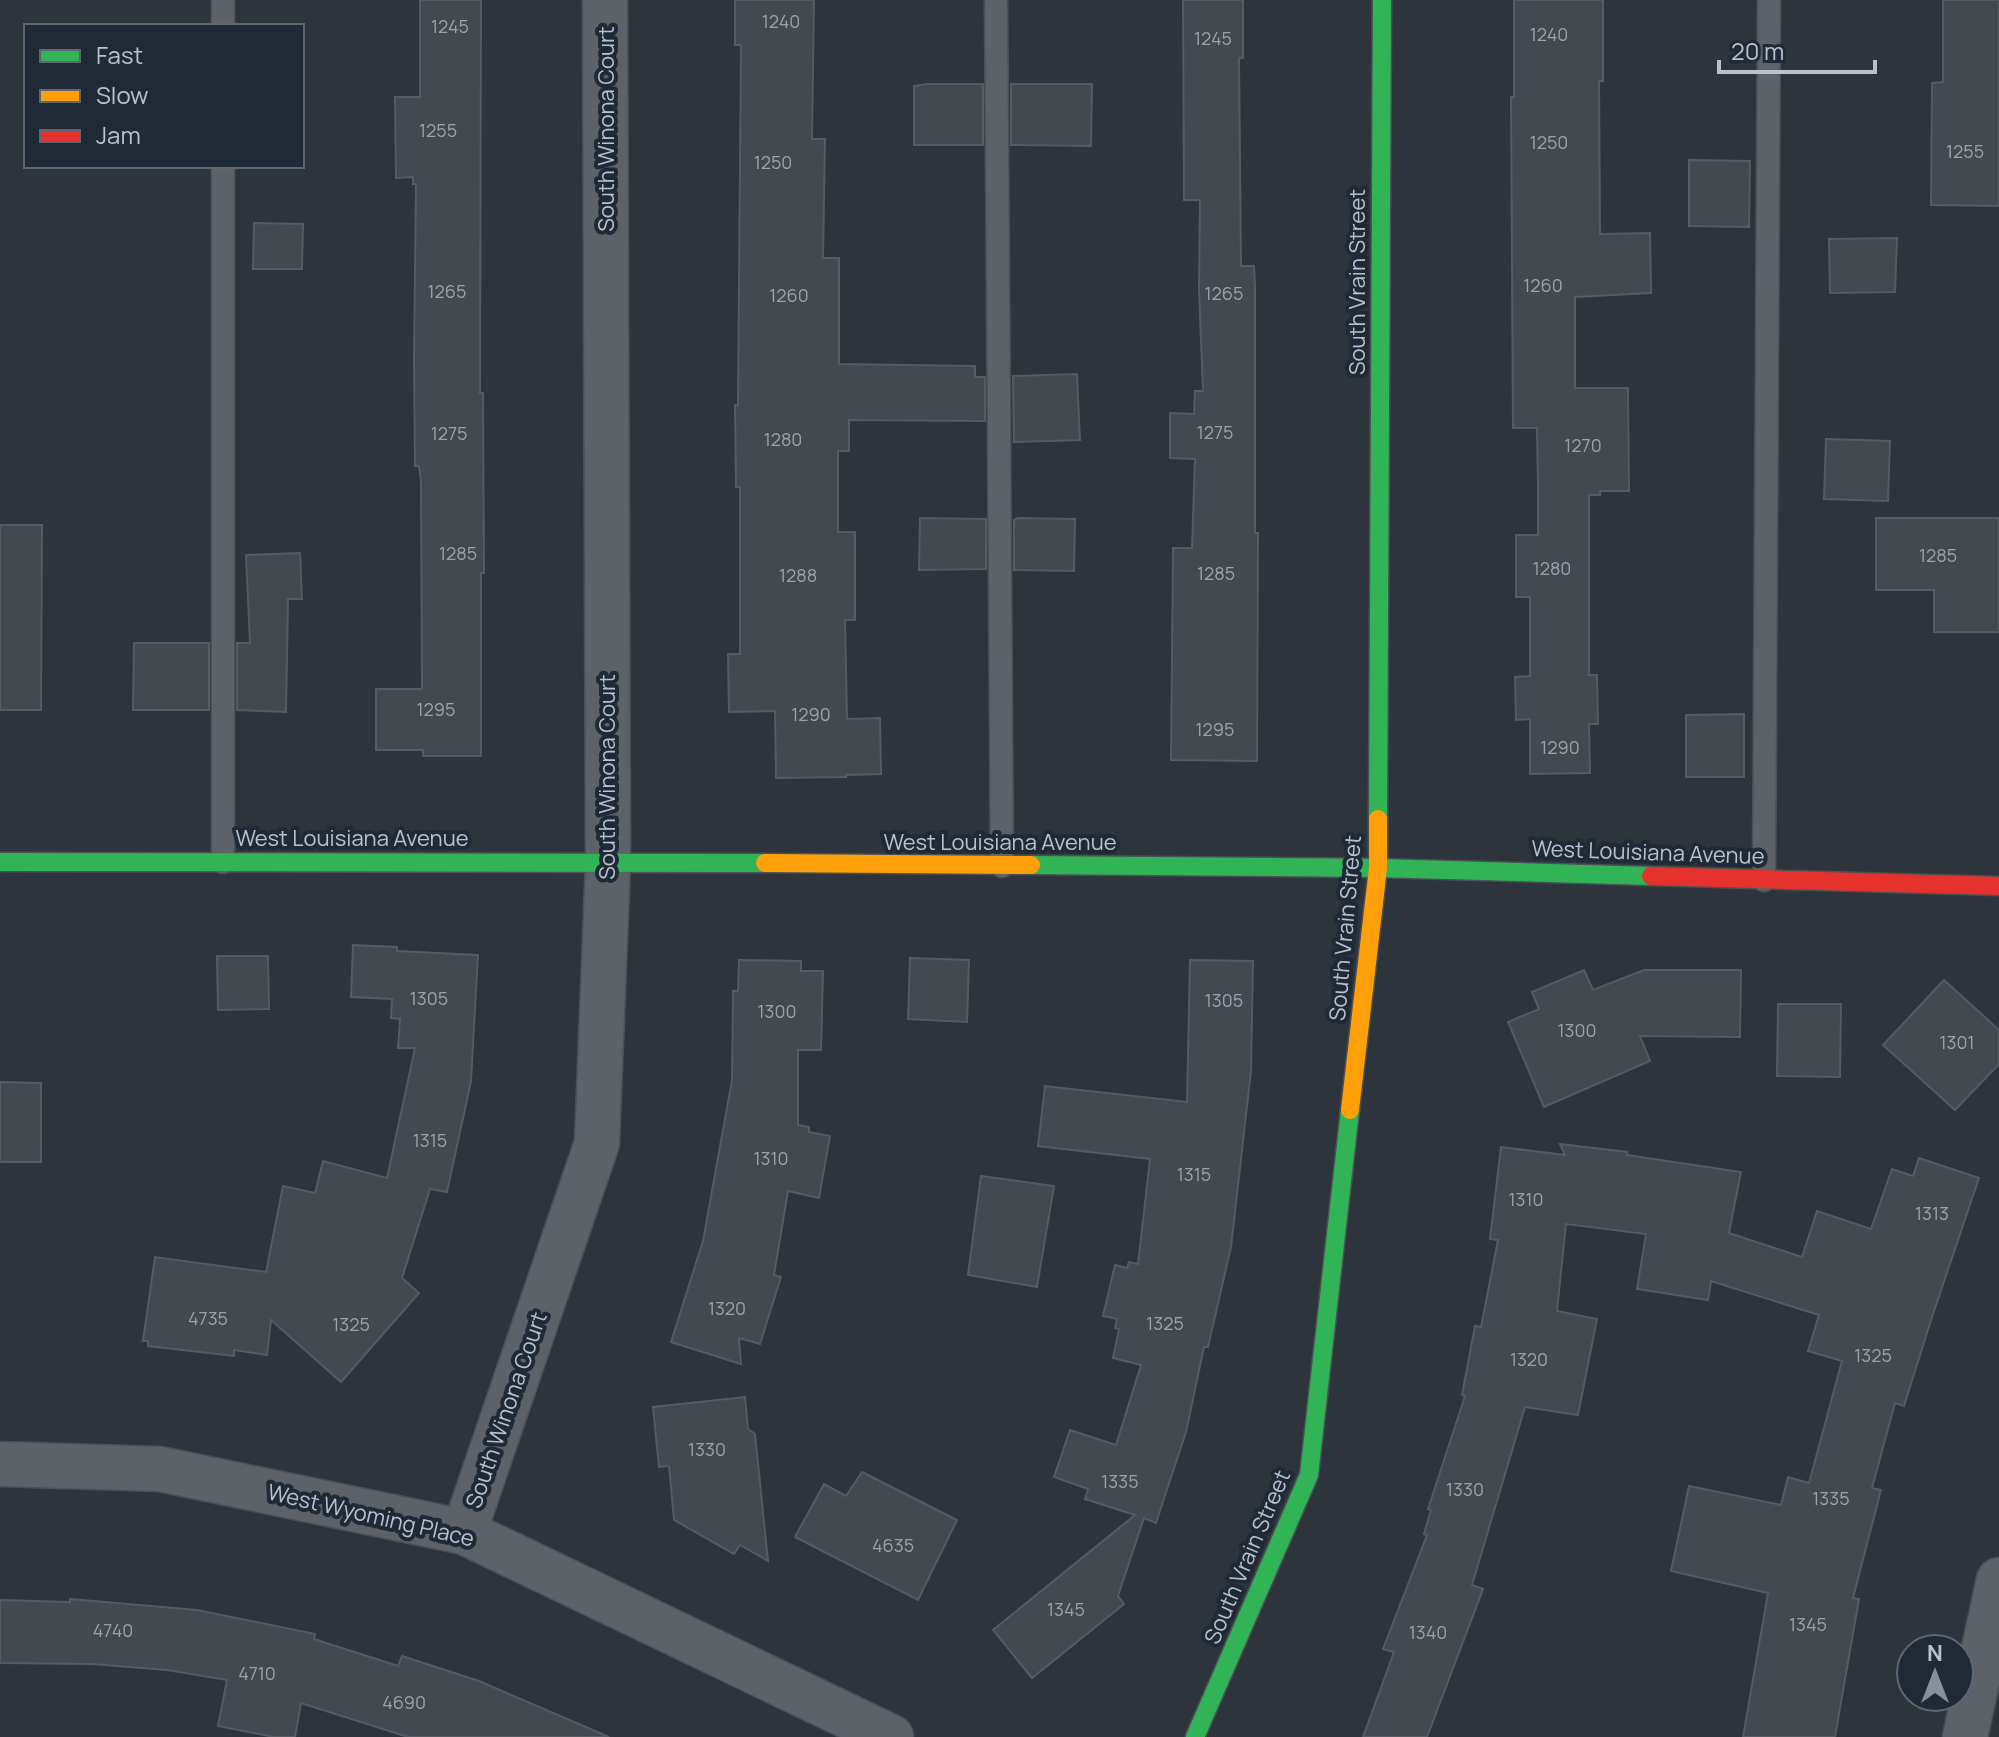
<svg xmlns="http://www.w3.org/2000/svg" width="1999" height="1737" viewBox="0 0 1999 1737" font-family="Manrope,sans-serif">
  <rect width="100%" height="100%" fill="#2d343b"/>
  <!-- building -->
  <g fill="#44494f" stroke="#555b63" stroke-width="2">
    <path d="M420,0H481L480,393H483L484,573H481V756H423V750H376V689H422L421,481L419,466H415L414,359L416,184H413V177L396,178L395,97H420Z"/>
    <path d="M735,0H814L812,139H825L823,258H839V364L975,366V377H985V421L849,420V451H838V532H855V620H845L847,719L880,718L881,774L846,775V777L776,778L775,711L729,712L728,654H740V487H736L735,405H738L741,45H735Z"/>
    <path d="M1183,0H1243V58H1239L1241,266H1254L1255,287V533H1258L1257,761L1171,760L1173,548H1192L1195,459L1170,458V413L1194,414L1195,391H1203L1199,289L1200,200H1184Z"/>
    <path d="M1514,0H1603V81H1599L1600,234L1650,233L1651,293L1575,297V388H1628L1629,491H1600V495H1589V675H1597L1598,724H1589L1590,773L1530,774V719L1516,720L1515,677L1530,676V597H1516V535H1538V489L1537,428H1513L1511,97H1514Z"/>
    <path d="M1943,0H1999V206L1931,205L1932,83L1943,82Z"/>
    <path d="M927,84H983V145H914V86Z"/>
    <path d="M1011,84H1092L1091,146L1011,145Z"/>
    <path d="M1689,160L1750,161L1749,227L1689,226Z"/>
    <path d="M254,223L303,224L302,269H253Z"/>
    <path d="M1897,238L1895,292L1830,293L1829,239Z"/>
    <path d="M1077,374L1080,440L1014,442L1013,376Z"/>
    <path d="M1826,439L1890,441L1888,501L1824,499Z"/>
    <path d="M920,518L986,519V569L919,570Z"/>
    <path d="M1018,518L1075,519L1074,571L1014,570V520Z"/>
    <path d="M1876,518H1999V632H1934V590H1876Z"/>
    <path d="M0,525H42L41,710H0Z"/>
    <path d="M300,553L302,599H288L286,712L237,710V643H250L246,555Z"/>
    <path d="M134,643H209V710H133Z"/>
    <path d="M1744,714V777H1686V715Z"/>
    <path d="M353,945L397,947V951L478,955L471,1081L447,1192L430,1189L402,1278L419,1293L341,1382L271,1320L267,1355L234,1350V1356L148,1346V1341H143L155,1257L266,1272L283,1186L315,1193L323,1161L387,1178L415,1048H398L400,1019L391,1018L392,999L351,997Z"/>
    <path d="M217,956H268L269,1009L218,1010Z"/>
    <path d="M910,958L969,960L967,1022L908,1019Z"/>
    <path d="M739,960L801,961V971H823L821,1050H798V1125L809,1127V1132L830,1136L819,1198L788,1191L774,1275L781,1277L760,1344L739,1338L741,1364L671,1342L703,1241L732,1080L733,991H738Z"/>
    <path d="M1190,960L1253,961L1251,1071L1231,1247L1208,1347H1204L1186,1432L1156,1523L1144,1518L1118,1596L1124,1604L1032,1678L993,1630L1135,1515L1085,1499L1088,1489L1054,1477L1070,1430L1116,1445L1141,1365L1113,1358L1119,1329L1115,1328L1117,1319L1103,1316L1115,1265L1127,1268L1129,1262L1138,1264L1150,1159L1038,1146L1045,1086L1187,1102Z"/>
    <path d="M1584,970L1593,990L1644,970H1741L1740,1037L1640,1036L1650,1061L1544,1107L1508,1022L1539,1009L1532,992Z"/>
    <path d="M1944,980L1999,1030V1064L1955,1110L1883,1045Z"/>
    <path d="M1778,1004H1841L1840,1077L1777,1076Z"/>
    <path d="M0,1082L41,1083V1162H0Z"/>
    <path d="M1560,1144L1627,1152V1155L1741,1172L1729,1233L1802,1257L1817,1211L1871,1229L1892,1169L1913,1176L1919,1158L1979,1178L1932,1317L1904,1406L1895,1403L1872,1488L1881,1490L1853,1598L1859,1599L1835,1737H1743L1768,1593L1671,1571L1689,1486L1781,1505L1788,1477L1809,1483L1842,1361L1808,1351L1819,1315L1711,1281L1708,1300L1637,1289L1646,1234L1566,1224L1557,1311L1597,1319L1578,1415L1525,1407L1472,1585L1483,1589L1427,1737H1363L1394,1652L1383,1649L1427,1535L1424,1534L1431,1510L1428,1509L1465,1396L1462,1395L1475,1326L1481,1327L1498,1240L1490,1239L1501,1147L1565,1155Z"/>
    <path d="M981,1176L1054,1186L1037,1287L968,1275Z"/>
    <path d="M745,1397L748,1429L755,1434L768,1561L740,1545L734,1554L674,1520L669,1466L659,1467L653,1407Z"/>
    <path d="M862,1472L957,1520L918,1600L795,1537L824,1484L846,1496Z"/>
    <path d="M70,1599L197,1610L315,1634L314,1639L398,1666L402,1656L479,1681L609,1737H408L301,1703L295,1737H274L218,1726L227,1680L167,1670L92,1664L0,1663V1600L70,1602Z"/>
  </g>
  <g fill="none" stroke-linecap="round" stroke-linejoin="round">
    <!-- lane casing -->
    <g stroke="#4b5055" stroke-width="25">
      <g id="lane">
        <path d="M223,0V26"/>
        <path d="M996,0L1002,866"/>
        <path d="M223,166V862"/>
        <path d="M1764,880L1769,0"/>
      </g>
    </g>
    <!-- street casing -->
    <g stroke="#4b5055" stroke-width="47">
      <g id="street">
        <path d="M0,1464L160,1469L464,1532L891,1737"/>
        <path d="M464,1532L597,1143L608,862L605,0"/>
        <path d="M1965,1737L1999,1580"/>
      </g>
    </g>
    <!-- fast casing -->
    <g stroke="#4b5055" stroke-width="21">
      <g id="fast">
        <path d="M1378,819L1382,0"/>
        <path d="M0,862L765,863"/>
        <path d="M1031,865L1378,868L1651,876"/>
        <path d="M1195,1737L1309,1475L1350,1110"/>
      </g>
    </g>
    <!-- slow casing -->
    <g stroke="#4b5055" stroke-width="21">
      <g id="slow">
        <path d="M765,863L1031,865"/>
        <path d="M1350,1110L1378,868V819"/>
      </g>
    </g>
    <!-- jam casing -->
    <g stroke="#4b5055" stroke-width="21">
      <path id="jam" d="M1651,876L1999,886"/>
    </g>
    <!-- lane -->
    <use href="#lane" stroke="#5d6268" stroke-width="22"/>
    <!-- street -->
    <use href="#street" stroke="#5d6268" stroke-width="44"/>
    <!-- fast -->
    <use href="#fast" stroke="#30b455" stroke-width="18"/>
    <!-- slow -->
    <use href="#slow" stroke="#ff9f0a" stroke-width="18"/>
    <!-- jam -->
    <use href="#jam" stroke="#e5322d" stroke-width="18"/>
  </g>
  <g text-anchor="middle" stroke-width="8" stroke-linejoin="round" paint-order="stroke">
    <!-- number labels -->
    <g font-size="18" fill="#9ba2ac">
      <text x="781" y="28">1240</text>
      <text x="450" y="33">1245</text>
      <text x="1549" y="41">1240</text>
      <text x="1213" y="45">1245</text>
      <text x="438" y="137">1255</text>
      <text x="1549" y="149">1250</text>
      <text x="1965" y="158">1255</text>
      <text x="773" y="169">1250</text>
      <text x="1543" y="292">1260</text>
      <text x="447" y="298">1265</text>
      <text x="1224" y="300">1265</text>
      <text x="789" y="302">1260</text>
      <text x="1215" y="439">1275</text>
      <text x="449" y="440">1275</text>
      <text x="783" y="446">1280</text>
      <text x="1583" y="452">1270</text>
      <text x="458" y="560">1285</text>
      <text x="1938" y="562">1285</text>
      <text x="1552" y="575">1280</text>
      <text x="1216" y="580">1285</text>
      <text x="798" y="582">1288</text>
      <text x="436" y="716">1295</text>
      <text x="811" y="721">1290</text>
      <text x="1215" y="736">1295</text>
      <text x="1560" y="754">1290</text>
      <text x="429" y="1005">1305</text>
      <text x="1224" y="1007">1305</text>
      <text x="777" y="1018">1300</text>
      <text x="1577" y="1037">1300</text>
      <text x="1957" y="1049">1301</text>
      <text x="430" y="1147">1315</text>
      <text x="771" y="1165">1310</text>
      <text x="1194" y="1181">1315</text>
      <text x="1526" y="1206">1310</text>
      <text x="1932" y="1220">1313</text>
      <text x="727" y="1315">1320</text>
      <text x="208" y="1325">4735</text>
      <text x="1165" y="1330">1325</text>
      <text x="351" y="1331">1325</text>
      <text x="1873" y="1362">1325</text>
      <text x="1529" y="1366">1320</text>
      <text x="707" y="1456">1330</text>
      <text x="1120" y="1488">1335</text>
      <text x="1465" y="1496">1330</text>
      <text x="1831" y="1505">1335</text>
      <text x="893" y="1552">4635</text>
      <text x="1066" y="1616">1345</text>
      <text x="1808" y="1631">1345</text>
      <text x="113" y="1637">4740</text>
      <text x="1428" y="1639">1340</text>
      <text x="257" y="1680">4710</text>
      <text x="404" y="1709">4690</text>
    </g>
    <!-- street labels -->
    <g font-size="22" fill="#b8c0cb" stroke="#202a36">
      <text transform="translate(606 129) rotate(-90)" y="8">South Winona Court</text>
      <text transform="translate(1357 282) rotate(-90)" y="8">South Vrain Street</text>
      <text transform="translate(607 777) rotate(-90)" y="8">South Winona Court</text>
      <text x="352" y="846">West Louisiana Avenue</text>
      <text x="1000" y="850">West Louisiana Avenue</text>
      <text transform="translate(1648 852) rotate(2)" y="8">West Louisiana Avenue</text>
      <text transform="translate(1345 928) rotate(-85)" y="8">South Vrain Street</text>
      <text transform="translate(506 1410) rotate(-71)" y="8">South Winona Court</text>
      <text transform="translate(371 1515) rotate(13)" y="8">West Wyoming Place</text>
      <text transform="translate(1247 1557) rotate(-67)" y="8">South Vrain Street</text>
    </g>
  </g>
  <!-- legend -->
  <rect x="24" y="24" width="280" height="144" fill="#202a36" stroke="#5d6672" stroke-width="2"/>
  <rect x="40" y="50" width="40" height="12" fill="#30b455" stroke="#5d6672" stroke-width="2"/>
  <text x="96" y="64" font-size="24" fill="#b8c0cb">Fast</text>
  <rect x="40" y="90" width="40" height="12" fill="#ff9f0a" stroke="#5d6672" stroke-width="2"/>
  <text x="96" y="104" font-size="24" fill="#b8c0cb">Slow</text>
  <rect x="40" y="130" width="40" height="12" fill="#e5322d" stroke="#5d6672" stroke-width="2"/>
  <text x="96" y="144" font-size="24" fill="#b8c0cb">Jam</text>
  <!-- north arrow -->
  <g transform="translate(1935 1673)"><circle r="38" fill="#202a36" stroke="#5d6672" stroke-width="2"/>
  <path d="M0-6L14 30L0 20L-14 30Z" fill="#878f99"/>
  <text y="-12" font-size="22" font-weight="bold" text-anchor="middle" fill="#b8c0cb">N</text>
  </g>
  <!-- scale -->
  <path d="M1719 60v12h156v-12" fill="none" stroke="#b8c0cb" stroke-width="4"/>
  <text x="1731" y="60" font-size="24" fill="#b8c0cb" stroke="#202a36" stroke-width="6" paint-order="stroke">20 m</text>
</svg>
